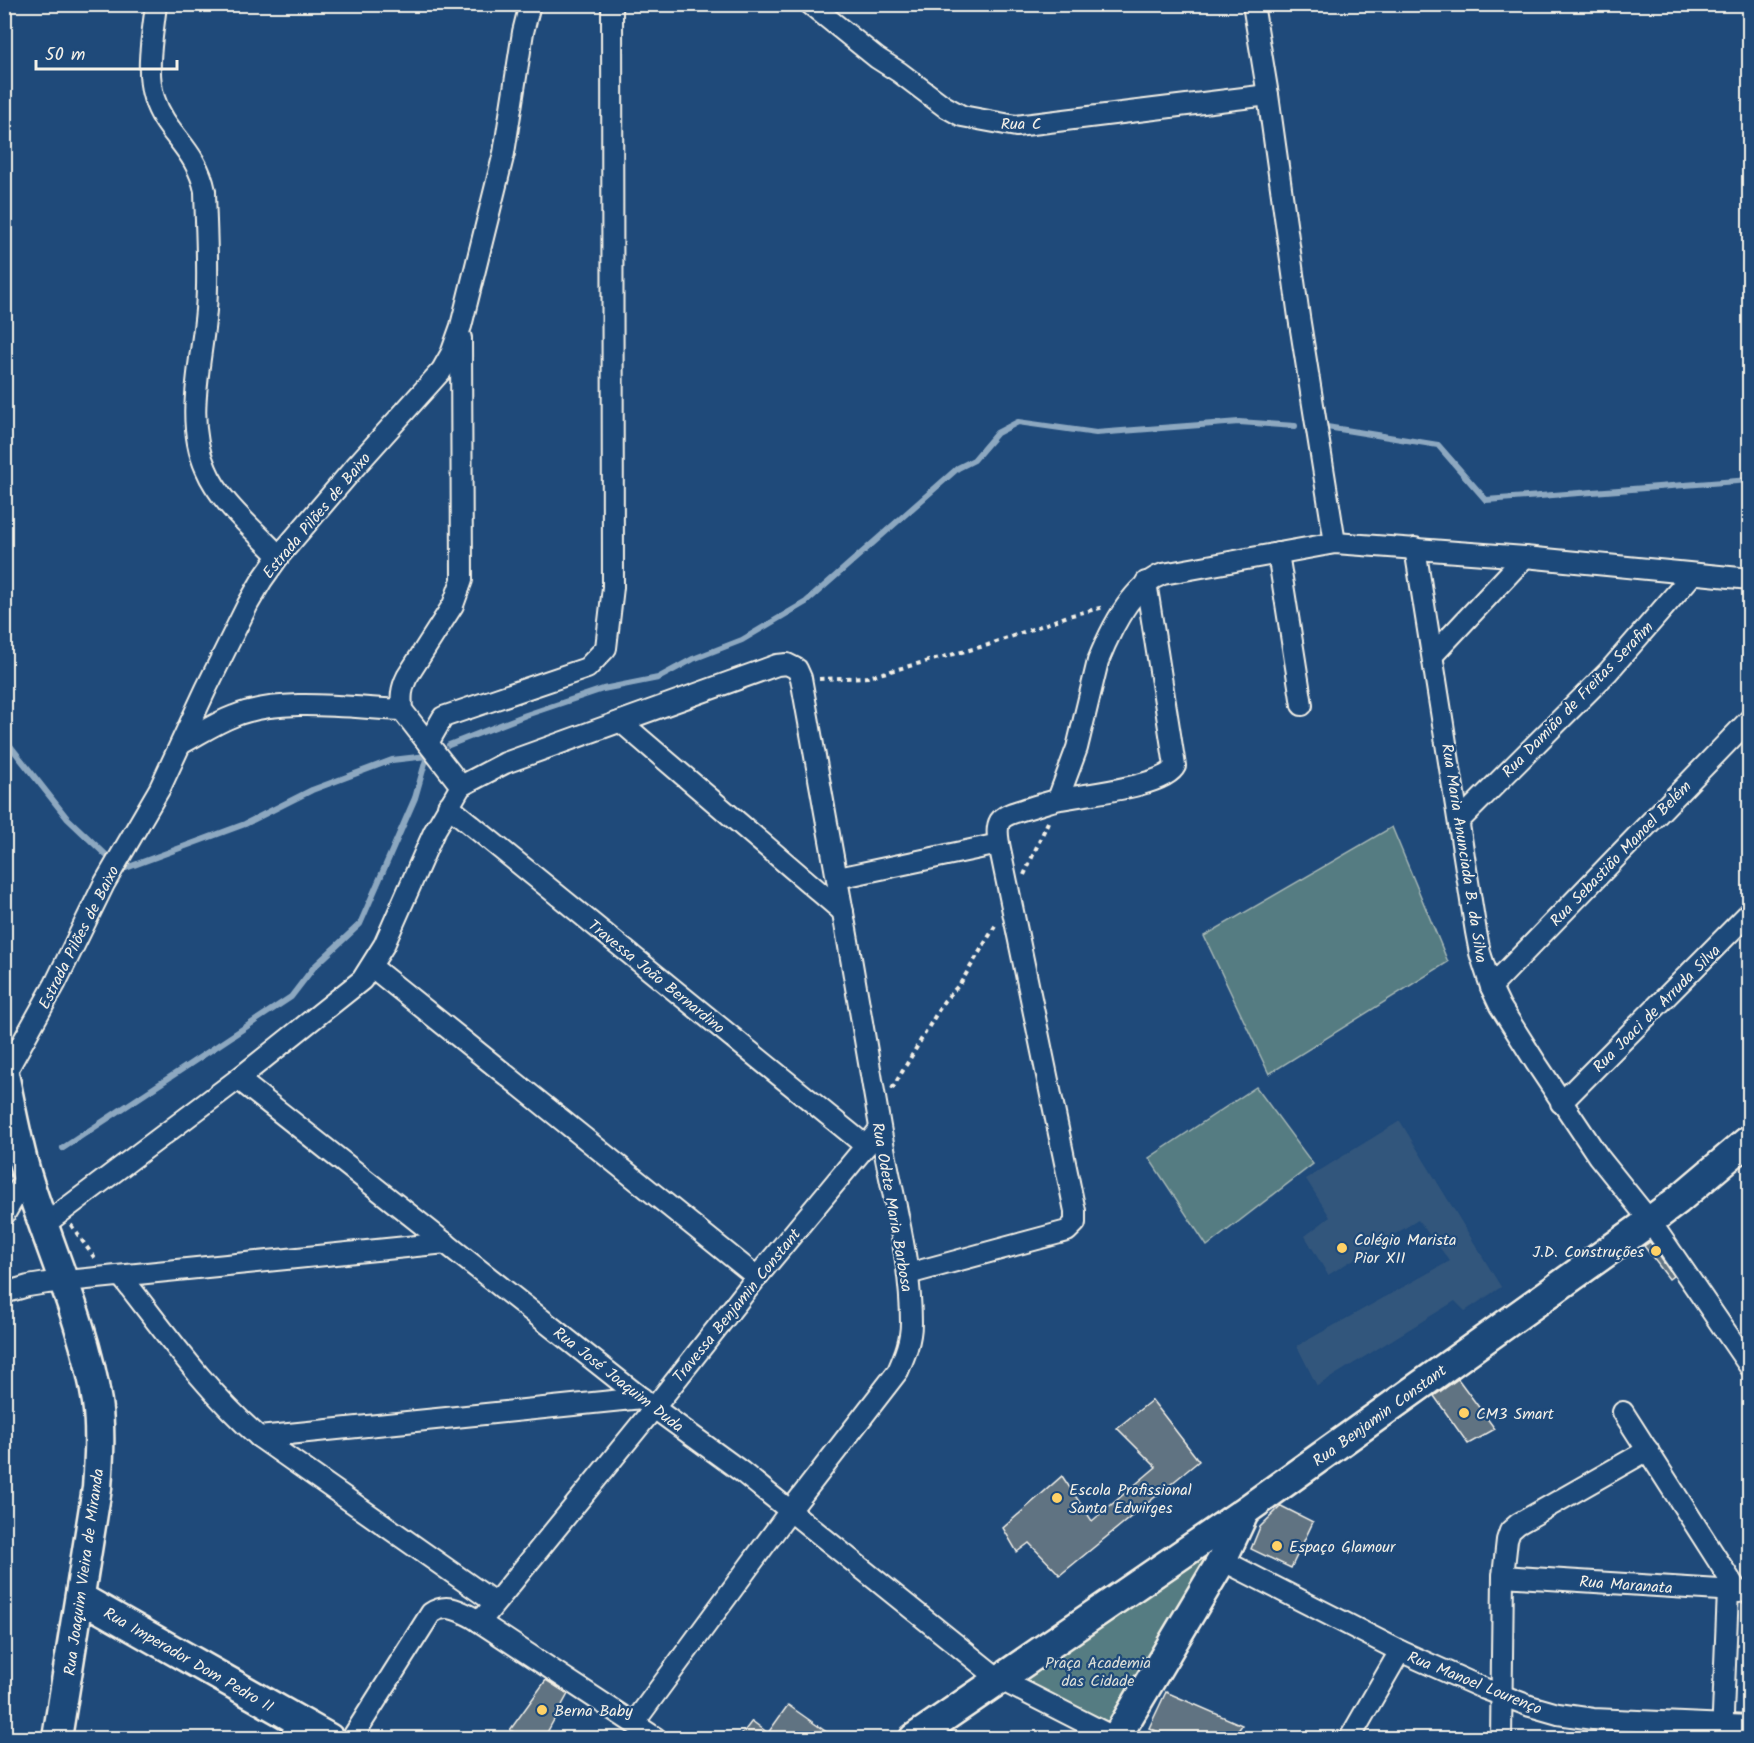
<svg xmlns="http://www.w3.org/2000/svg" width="1754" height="1743" viewBox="0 0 1754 1743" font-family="Kalam,sans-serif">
  <rect width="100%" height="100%" fill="#1f4a7a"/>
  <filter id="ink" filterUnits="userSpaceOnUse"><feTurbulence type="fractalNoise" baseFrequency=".0167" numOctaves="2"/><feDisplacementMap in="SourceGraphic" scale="12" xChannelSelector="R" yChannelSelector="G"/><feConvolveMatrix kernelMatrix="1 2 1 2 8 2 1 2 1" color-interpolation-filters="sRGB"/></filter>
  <g filter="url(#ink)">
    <!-- built -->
    <path fill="#33567c" d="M1400,1121L1501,1287L1465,1311L1455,1301L1317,1386L1297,1346L1450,1261L1418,1220L1328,1275L1305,1236L1330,1217L1306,1179Z"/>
    <!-- green -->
    <g fill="#557c82" stroke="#a4b6b5" stroke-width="1.5">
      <path d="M1392,827L1448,962L1269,1074L1204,936Z"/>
      <path d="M1256,1087L1313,1164L1207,1246L1149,1158Z"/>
      <path d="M1200,1554L1209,1557L1117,1722H1109L1022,1681Z"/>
    </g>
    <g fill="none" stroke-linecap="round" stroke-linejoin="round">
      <!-- stream -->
      <g stroke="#8da8c0" stroke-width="6">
        <path d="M1327,427L1438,445L1486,500L1750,480"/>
        <path d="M4,738L67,818L106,855"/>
        <path d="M449,745L526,715L603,689L658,678L693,659L742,640L806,602L958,468L974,460L997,433L1018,422L1096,433L1239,422L1295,426"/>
        <path d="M126,868L245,824L312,790L392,760L427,756"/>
        <path d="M63,1148L291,997L314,967L360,924L415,798L427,756L431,755"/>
      </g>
    </g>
    <!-- building -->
    <g fill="#617382" stroke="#f4f1e8" stroke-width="1.5">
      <path d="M1650,1242L1673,1276L1669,1279L1644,1246Z"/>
      <path d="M1458,1379L1495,1429L1468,1444L1434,1396Z"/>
      <path d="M1152,1400L1199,1461L1060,1575L1029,1543L1017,1552L1003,1528L1062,1476L1092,1521L1156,1467L1117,1428Z"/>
      <path d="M1281,1506L1313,1522L1291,1568L1251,1549L1260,1527Z"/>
      <path d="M546,1680L568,1694L544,1738H523L510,1730Z"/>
      <path d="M1166,1692L1242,1725L1233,1738H1174L1149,1728Z"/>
      <path d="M788,1705L835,1738H739L752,1721L768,1733Z"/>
    </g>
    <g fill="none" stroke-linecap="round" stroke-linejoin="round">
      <!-- street casing -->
      <g stroke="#f4f1e8" stroke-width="24">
        <g id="street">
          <path d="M156,4C153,34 145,69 154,98C165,134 197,149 205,191C206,231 209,271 206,310C202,361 184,420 206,469C220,503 254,529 279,556"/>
          <path d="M810,4L877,58L899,72L944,106L962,116L1016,126L1268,95"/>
          <path d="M1253,4L1268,95L1299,317L1335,543"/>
          <path d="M1415,548L1476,932L1480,953L1491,987L1500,1006L1536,1063L1598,1156L1650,1221L1750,1367"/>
          <path d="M1278,553L1302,705"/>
          <path d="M1433,655L1525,557"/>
          <path d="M621,722L843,912"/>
          <path d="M428,743L443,717L587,668L606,648L613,587L612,4"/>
          <path d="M181,744C198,735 215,723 234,716C280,697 353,708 402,710"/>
          <path d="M461,786L402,710C401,697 401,689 407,677L453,605L462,580L461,338"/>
          <path d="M1058,799L1077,748L1098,661C1110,631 1132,585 1163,574L1335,543L1525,557L1750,579"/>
          <path d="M448,806L866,1146"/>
          <path d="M1459,821L1608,672L1693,574"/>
          <path d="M838,878L999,844"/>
          <path d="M372,967L757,1277"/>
          <path d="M1491,987L1750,719"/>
          <path d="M5,1074L55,984L104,884L160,788L206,689L248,604L262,580L279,556L355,467L442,370L451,354L461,326L504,153L523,32L530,4"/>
          <path d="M238,1079L654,1408L742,1472L999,1679L1115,1738"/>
          <path d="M1561,1103L1750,912"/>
          <path d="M4,1215L27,1175"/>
          <path d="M44,1225L238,1079L362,980L384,945L434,832L461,786L505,763L777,665L787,664L797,669L801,678C828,826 854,973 879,1121C890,1188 911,1255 911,1323C911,1340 905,1355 898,1371L789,1512L634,1723"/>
          <path d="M908,1274L1067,1231L1075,1223V1211L999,844C998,837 996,828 1000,821C1005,814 1017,812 1025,809C1037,806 1049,801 1061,799C1084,794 1165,787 1175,766L1146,582"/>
          <path d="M121,1276C165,1332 205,1390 259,1437L494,1602"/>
          <path d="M4,1293L28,1286L47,1283L446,1243"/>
          <path d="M1623,1412L1738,1592"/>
          <path d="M259,1437L642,1398"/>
          <path d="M1222,1560L1400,1651L1485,1689L1530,1706L1558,1714L1593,1719L1750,1726"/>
          <path d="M1503,1576L1750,1592"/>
          <path d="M480,1622L654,1408L757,1277L880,1129"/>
          <path d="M290,1738L299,1722"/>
          <path d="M352,1738L431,1613C446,1603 458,1610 472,1617L656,1738"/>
          <path d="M1350,1738L1400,1651"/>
          <path d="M1501,1738L1503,1576L1507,1540L1510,1531L1518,1524L1648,1450"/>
          <path d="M1722,1738L1728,1591"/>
        </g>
      </g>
      <!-- secondary casing -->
      <g stroke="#f4f1e8" stroke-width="33">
        <g id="secondary">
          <path d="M4,1074C11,1108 17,1142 27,1176C50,1251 85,1324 97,1402C101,1431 99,1459 97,1488L57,1738"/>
          <path d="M81,1598L329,1738"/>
          <path d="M914,1738L1245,1511L1650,1221L1678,1200L1750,1139"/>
          <path d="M1116,1738L1222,1560L1244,1513"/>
        </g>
      </g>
      <!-- path -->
      <g stroke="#f4f1e8" stroke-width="4" stroke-dasharray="4.5 4.5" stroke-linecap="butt">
        <path d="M819,679L868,677L988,645L1068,616L1104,607"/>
        <path d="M1024,875L1048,822"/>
        <path d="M892,1089L944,1001L960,984L997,923"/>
        <path d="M71,1225L96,1260"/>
      </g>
      <!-- street -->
      <use href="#street" stroke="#1f4a7a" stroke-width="20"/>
      <!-- secondary -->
      <use href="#secondary" stroke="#1f4a7a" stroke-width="28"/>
    </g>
  </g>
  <!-- markers -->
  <g fill="#ffd166" stroke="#1f4a7a" stroke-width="2">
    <circle cx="1342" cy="1248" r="6"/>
    <circle cx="1656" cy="1251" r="6"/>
    <circle cx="1464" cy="1413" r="6"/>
    <circle cx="1057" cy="1498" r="6"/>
    <circle cx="1277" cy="1546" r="6"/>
    <circle cx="542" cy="1710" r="6"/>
  </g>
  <g text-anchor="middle" stroke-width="4.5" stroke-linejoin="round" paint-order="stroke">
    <!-- street labels -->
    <g font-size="16" fill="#f4f1e8" stroke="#1f4a7a">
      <text x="1021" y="129">Rua C</text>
      <text transform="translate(316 515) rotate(-50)" y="6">Estrada Pilões de Baixo</text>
      <text transform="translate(1577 699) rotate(-46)" y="6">Rua Damião de Freitas Serafim</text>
      <text transform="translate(1465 853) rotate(81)" y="6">Rua Maria Anunciada B. da Silva</text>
      <text transform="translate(1620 853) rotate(-46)" y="6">Rua Sebastião Manoel Belém</text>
      <text transform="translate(78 937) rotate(-63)" y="6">Estrada Pilões de Baixo</text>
      <text transform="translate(657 976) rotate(39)" y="6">Travessa João Bernardino</text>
      <text transform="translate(1656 1008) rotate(-45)" y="6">Rua Joaci de Arruda Silva</text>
      <text transform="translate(893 1207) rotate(80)" y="6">Rua Odete Maria Barbosa</text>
      <text transform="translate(736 1305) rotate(-51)" y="6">Travessa Benjamin Constant</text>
      <text transform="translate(619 1379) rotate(38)" y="6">Rua José Joaquim Duda</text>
      <text transform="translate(1379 1415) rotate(-36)" y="6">Rua Benjamin Constant</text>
      <text transform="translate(83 1572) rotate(-82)" y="6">Rua Joaquim Vieira de Miranda</text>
      <text transform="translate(1626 1584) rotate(4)" y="6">Rua Maranata</text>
      <text transform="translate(189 1659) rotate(30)" y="6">Rua Imperador Dom Pedro II</text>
      <text transform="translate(1475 1682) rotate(22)" y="6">Rua Manoel Lourenço</text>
    </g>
    <!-- poi labels -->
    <g font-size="16" fill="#f4f1e8" stroke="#1f4a7a" text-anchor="start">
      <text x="1354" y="1245">Colégio Marista<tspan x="1354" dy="18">Pior XII</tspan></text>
      <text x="1644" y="1257" text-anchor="end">J.D. Construções</text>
      <text x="1476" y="1419">CM3 Smart</text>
      <text x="1069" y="1495">Escola Profissional<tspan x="1069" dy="18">Santa Edwirges</tspan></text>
      <text x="1289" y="1552">Espaço Glamour</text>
      <text x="554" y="1716">Berna Baby</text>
    </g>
    <!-- park labels -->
    <g font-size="16" fill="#dcdfd9" stroke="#1f4a7a">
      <text x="1098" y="1668">Praça Academia<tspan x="1098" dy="18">das Cidade</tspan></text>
    </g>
  </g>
  <!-- margin -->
  <rect width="1754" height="1743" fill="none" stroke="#1f4a7a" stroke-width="24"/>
  <rect x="12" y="12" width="1730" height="1719" fill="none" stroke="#f4f1e8" stroke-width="2" filter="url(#ink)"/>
  <!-- scale -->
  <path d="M36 60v9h141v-9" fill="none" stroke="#f4f1e8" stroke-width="3"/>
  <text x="45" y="60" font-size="18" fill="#f4f1e8" stroke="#1f4a7a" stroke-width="4.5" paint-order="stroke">50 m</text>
</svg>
